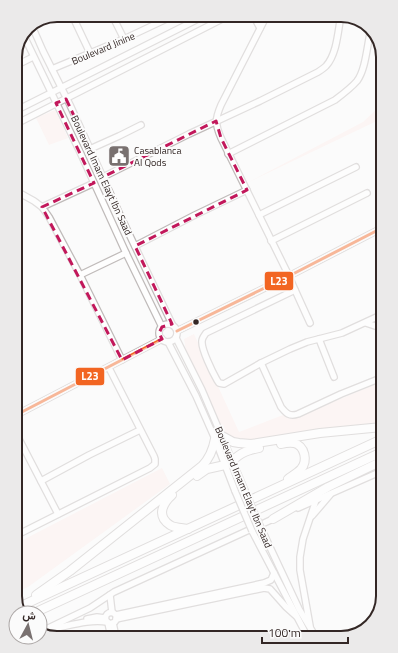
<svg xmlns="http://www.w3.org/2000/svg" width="398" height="653" viewBox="0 0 398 653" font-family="'Titillium Web',Vazirmatn,sans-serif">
  <rect width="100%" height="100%" fill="#fbfbfb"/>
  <!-- green -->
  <g fill="#fcedea">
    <path d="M379,107V120L249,182L363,122Z"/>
    <path d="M55,110L68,138L49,145L36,118Z"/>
    <path d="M194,334L239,432L283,415L292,419L381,382L382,424L245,446L225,438L187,357L184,339Z"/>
    <path d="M162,468L170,484L28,587L19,591V542Z"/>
  </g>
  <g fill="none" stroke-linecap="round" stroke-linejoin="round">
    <!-- minor casing -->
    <g stroke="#c0bbba" stroke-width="8">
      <g id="minor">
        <path d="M72,15L90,53"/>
        <path d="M112,15L124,39"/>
        <path d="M253,15L260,28"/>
        <path d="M267,15L221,105C215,119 215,124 221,138L289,276L295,290L206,333C204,336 202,338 202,341C201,349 213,373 217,380L219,383L224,384L261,363L290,349L307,342L342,333L381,315"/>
        <path d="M32,26L43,51L70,105L120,215L172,324"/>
        <path d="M24,36L80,152L126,253L162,327"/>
        <path d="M15,66L33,57"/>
        <path d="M52,69L124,39L175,15"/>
        <path d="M15,111L206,15"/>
        <path d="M16,124L230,15"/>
        <path d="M90,149L119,136L141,125"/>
        <path d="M228,154L335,100C343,94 351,88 357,81C366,69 367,45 371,29"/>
        <path d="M103,177L189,134L260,101L318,72C321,70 324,68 326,66C337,54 338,31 341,15"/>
        <path d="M16,191L34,201L42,207L49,217L80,275L122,360"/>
        <path d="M42,207L94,183"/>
        <path d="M259,215L356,167"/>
        <path d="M271,241L367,193"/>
        <path d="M135,246L195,215L247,190"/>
        <path d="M80,275L126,253"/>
        <path d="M295,290L310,323"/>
        <path d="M366,323L381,328"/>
        <circle cx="168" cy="333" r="9"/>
        <path d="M177,331L289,276L380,229"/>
        <path d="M176,338L202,390L243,486"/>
        <path d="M319,339L334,377"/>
        <path d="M168,342L196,396L215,439L235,491"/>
        <path d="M261,363L281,407C286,413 289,417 298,414L341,394L381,378"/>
        <path d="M18,414L162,339"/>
        <path d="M18,437L58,514"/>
        <path d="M41,481L89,455L140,430"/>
        <path d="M298,508L382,471"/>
        <path d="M312,516L330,495"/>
        <path d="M261,528L299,609L314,634"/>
        <path d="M252,531L306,634"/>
        <path d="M19,534L150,468L155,464V459L154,456L109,368"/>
        <path d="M110,595L112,612"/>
        <circle cx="111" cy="618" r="5.5"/>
        <path d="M116,615L264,583L271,580L274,573"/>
        <path d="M87,619L97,617L105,618"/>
        <path d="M116,619L264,588L270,589L286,607L296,616"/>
        <path d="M108,623L111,637"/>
        <path d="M113,623L116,637"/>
        <path d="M310,626L300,570V557L303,539L316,500"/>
        <path d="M51,629C69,626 89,619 107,622"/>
        <path d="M40,632L90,608L114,592L275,518"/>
      </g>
    </g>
    <!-- highway casing -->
    <g stroke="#c0bbba" stroke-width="10">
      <g id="highway">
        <path d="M222,436L233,442L239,443L251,444L320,433L382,427"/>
        <path d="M281,444C285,443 289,442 294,443C305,446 308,461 301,469C297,473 292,476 288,479"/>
        <path d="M232,461C242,452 246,451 259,448"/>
        <path d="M197,476L207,469L225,465"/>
        <path d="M172,495C163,503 156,516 170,525C174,528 183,528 188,529"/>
        <path d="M273,519L328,487L382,461"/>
        <path d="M36,595L70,571L202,466C210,458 213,450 215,439"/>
        <path d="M19,607L382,439"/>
        <path d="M34,613L382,452"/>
      </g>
    </g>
    <!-- minor -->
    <use href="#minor" stroke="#fefefe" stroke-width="5.5"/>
    <!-- highway -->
    <use href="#highway" stroke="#fefefe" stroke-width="8"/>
    <!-- minor-bridge casing -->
    <g stroke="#c0bbba" stroke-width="8" stroke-linecap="butt">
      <g id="minor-bridge">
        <path d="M243,486L261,528"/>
        <path d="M235,491L252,531"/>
      </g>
    </g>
    <!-- minor-bridge -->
    <use href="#minor-bridge" stroke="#fefefe" stroke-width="5.5"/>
    <!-- bus-1 casing -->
    <g stroke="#fbfbfb" stroke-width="6">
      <g id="bus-1">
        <path d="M177,331L289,276L380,229"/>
        <path d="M18,414L162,339"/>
      </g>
    </g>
    <!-- bus-1 -->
    <use href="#bus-1" stroke="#f26522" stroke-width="3"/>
  </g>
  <!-- marked area -->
  <path d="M0 0H398V653H0ZM66,99L103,177L216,121L221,138L247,190L135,246L172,324L162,327L159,333L162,339L122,360L42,207L94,183L56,103Z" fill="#fbfbfb" fill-opacity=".55" fill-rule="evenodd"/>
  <path fill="none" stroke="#c2185b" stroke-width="3" stroke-dasharray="8 5" stroke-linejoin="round" d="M66,99L103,177L216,121L221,138L247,190L135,246L172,324L162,327L159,333L162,339L122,360L42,207L94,183L56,103Z"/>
  <!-- icons -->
  <defs>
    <g id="civic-square" transform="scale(1.15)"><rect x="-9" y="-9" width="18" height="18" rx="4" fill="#797170" stroke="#fbfbfb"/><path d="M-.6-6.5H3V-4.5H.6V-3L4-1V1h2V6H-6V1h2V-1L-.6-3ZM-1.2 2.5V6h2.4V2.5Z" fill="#fff"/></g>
  </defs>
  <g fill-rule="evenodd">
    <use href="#civic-square" x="119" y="156"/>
  </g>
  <!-- markers -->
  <circle fill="#332725" stroke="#fbfbfb" stroke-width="1.5" cx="196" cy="322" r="3.5"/>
  <g text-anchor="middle" stroke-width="4" stroke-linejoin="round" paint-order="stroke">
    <!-- street labels -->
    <g font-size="10" fill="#332725" stroke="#fbfbfb">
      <text transform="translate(103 48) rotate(-23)" y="4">Boulevard Jinine</text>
      <text transform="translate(102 175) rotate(65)" y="4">Boulevard Imam Elayt Ibn Saad</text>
      <text transform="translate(244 487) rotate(67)" y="4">Boulevard Imam Elayt Ibn Saad</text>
    </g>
    <!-- poi labels -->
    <g font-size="10" fill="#332725" stroke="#fbfbfb" text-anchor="start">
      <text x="134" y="154">Casablanca<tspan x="134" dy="12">Al Qods</tspan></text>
    </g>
  </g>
  <!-- crop -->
  <path d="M0 0H398V653H0ZM57 22H341A35 35 0 0 1 376 57V596A35 35 0 0 1 341 631H57A35 35 0 0 1 22 596V57A35 35 0 0 1 57 22Z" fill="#ebeaea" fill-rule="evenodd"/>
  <path fill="none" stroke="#332725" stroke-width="2" d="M57 22H341A35 35 0 0 1 376 57V596A35 35 0 0 1 341 631H57A35 35 0 0 1 22 596V57A35 35 0 0 1 57 22Z"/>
  <g stroke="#fbfbfb" stroke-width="1.5">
    <rect x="264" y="271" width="30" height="20" rx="4" fill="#f26522"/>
    <rect x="75" y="367" width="30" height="19" rx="4" fill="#f26522"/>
  </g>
  <g font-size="11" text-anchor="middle" font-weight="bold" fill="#fff">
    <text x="279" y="285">L23</text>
    <text x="90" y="380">L23</text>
  </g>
  <!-- north arrow -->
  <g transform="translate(28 625) rotate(7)"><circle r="19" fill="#fbfbfb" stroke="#aba6a5"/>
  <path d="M0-3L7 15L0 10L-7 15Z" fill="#797170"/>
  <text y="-6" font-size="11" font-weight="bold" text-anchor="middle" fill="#332725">ش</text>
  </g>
  <!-- scale -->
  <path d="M262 637v6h86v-6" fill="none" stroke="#332725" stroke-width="2"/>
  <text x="268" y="637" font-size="12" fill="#332725" stroke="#fbfbfb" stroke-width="3" paint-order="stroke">100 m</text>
</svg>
